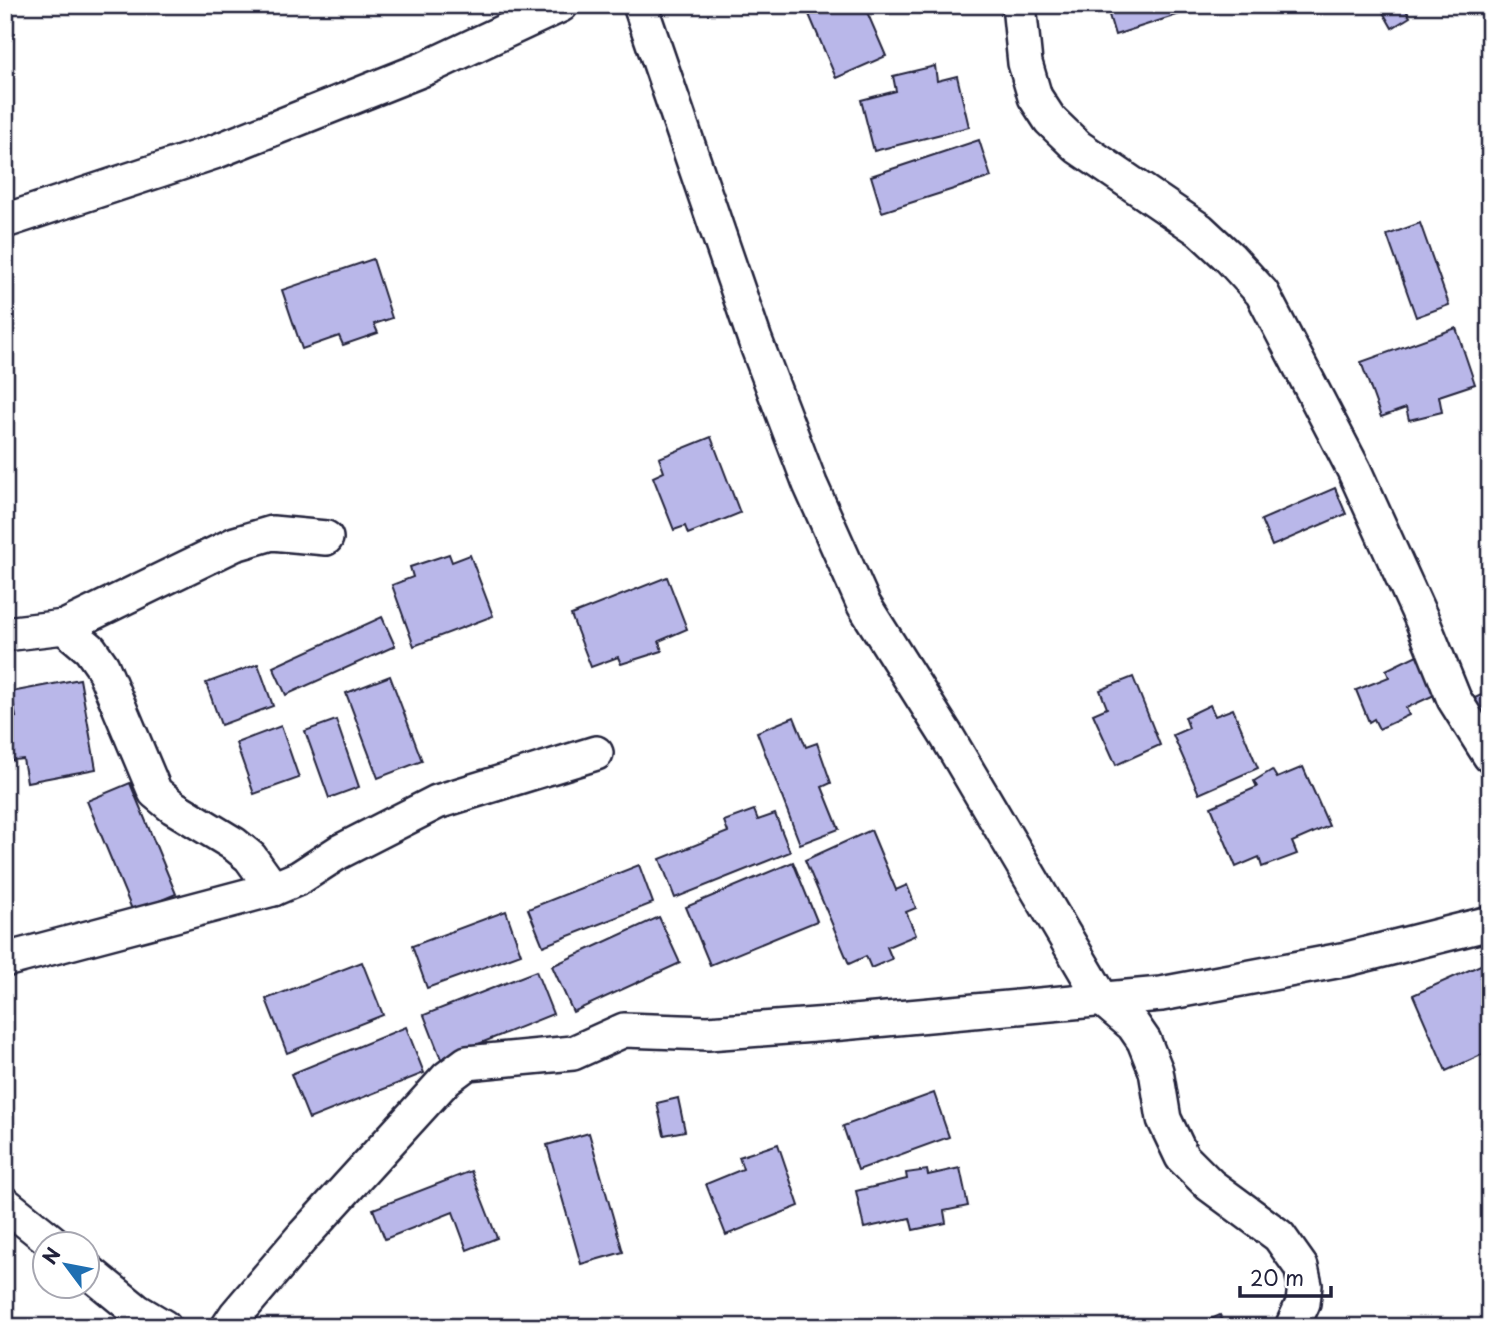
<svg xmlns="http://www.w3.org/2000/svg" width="1495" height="1332" viewBox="0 0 1495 1332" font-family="'Playpen Sans',sans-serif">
  <rect width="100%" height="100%" fill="#fff"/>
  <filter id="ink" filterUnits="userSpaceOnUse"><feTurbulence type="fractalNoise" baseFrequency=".0143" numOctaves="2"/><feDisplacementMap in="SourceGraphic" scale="14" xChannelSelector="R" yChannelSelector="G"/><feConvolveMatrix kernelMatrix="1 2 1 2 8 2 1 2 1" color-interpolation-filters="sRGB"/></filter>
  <g filter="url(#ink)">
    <!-- building -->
    <g fill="#b9b7e9" stroke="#22223b" stroke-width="2">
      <path d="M805,5H864L886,56L836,78Z"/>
      <path d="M1106,5H1184L1186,12L1115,35Z"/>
      <path d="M1382,5H1403L1410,17L1392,28L1380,7Z"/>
      <path d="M935,66L937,81L957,76L969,127L874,151L861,100L896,91L893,76Z"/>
      <path d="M979,140L991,177L882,212L871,176Z"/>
      <path d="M1420,223L1449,305L1416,317L1387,235Z"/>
      <path d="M373,259L392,318L374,324L378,333L343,345L339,336L302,349L282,290Z"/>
      <path d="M1456,328L1475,384L1439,396L1442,412L1409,420L1406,408L1381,417L1361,362Z"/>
      <path d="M711,437L740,513L688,534L685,526L674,530L653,477L664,472L659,458Z"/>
      <path d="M1335,488L1346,514L1272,546L1261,520Z"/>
      <path d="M449,554L452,562L470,555L493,616L414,646L392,585L413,577L410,567Z"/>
      <path d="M667,577L687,629L659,641L662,651L621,664L618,657L591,667L571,615Z"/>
      <path d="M382,617L395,646L286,695L273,667Z"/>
      <path d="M1423,652L1441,692L1406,708L1409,715L1379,729L1374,719L1369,722L1356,690L1389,677L1386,670Z"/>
      <path d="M258,664L273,706L221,725L206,683Z"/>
      <path d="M390,676L422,761L378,778L346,693Z"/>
      <path d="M1133,677L1160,745L1116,765L1093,714L1107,708L1100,690Z"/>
      <path d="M80,679L96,769L27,782L23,759L5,761V718L16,717L11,692Z"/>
      <path d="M1490,691V747L1466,702Z"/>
      <path d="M1210,705L1215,716L1233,709L1258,768L1199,794L1173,735L1189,728L1185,717Z"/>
      <path d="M794,717L806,747L817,743L831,783L822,787L839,829L800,844L757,732Z"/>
      <path d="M336,720L359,787L329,798L305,731Z"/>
      <path d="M281,726L299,778L254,794L236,743Z"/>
      <path d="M1303,767L1329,826L1292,842L1297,854L1262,867L1259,857L1236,867L1211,807L1257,787L1254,781L1272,770L1277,778Z"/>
      <path d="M130,783L176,894L133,912L87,801Z"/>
      <path d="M754,810L758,820L775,814L790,852L675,898L660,859L728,832L724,821Z"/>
      <path d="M871,830L896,890L907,885L916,908L906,912L916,935L887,947L892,959L871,968L866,956L849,964L805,860Z"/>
      <path d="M793,862L817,921L710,965L686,907Z"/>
      <path d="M639,865L653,903L543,946L528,909Z"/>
      <path d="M506,911L521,954L427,988L412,946Z"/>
      <path d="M659,917L680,963L573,1012L552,966Z"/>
      <path d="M362,962L383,1015L287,1053L266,999Z"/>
      <path d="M1485,963L1490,974V1051L1446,1071L1413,995Z"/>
      <path d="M536,971L553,1014L441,1059L424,1015Z"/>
      <path d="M406,1027L424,1073L309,1119L291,1074Z"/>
      <path d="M934,1093L949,1137L858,1170L843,1126Z"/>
      <path d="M678,1098L685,1131L664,1135L657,1103Z"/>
      <path d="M589,1133L623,1252L581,1264L547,1145Z"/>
      <path d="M778,1144L799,1206L726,1235L706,1184L743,1169L739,1157Z"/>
      <path d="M960,1168L968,1206L944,1211L946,1223L913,1230L910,1218L864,1228L856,1191L907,1179L906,1173L927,1170L928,1175Z"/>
      <path d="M471,1171L497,1238L467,1250L453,1212L385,1239L373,1209Z"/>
      <path d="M1220,1315L1225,1327H1193Z"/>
    </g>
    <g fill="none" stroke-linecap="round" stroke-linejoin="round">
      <!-- minor casing -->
      <g stroke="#22223b" stroke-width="38">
        <g id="minor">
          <path d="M640,5L755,340L810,484L864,605L948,738L1102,999L1133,1025L1144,1041L1156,1071L1164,1119L1182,1157L1210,1185L1279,1236L1301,1267L1305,1285L1303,1303L1292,1327"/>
          <path d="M1019,5L1025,63L1035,97L1050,120L1078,147L1200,230L1229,257L1262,293L1354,470L1422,620L1454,699L1490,756"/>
          <path d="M5,221L217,151L426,68L561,5"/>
          <path d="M64,627L90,649L102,666L155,792L173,807L234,844L250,857L273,889"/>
          <path d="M5,634L64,627L235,544L272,533L326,538"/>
          <path d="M5,960L273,889L299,878L339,852L437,802L596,753"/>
          <path d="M5,1204L55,1244"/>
          <path d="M88,1271L137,1311L164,1327"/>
          <path d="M228,1327L236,1315L304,1235L447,1078L467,1063L573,1053L624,1030L708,1033L842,1023L1161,994L1347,959L1490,923"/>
        </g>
      </g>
      <!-- minor -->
      <use href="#minor" stroke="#fff" stroke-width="33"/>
    </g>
  </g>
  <!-- margin -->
  <rect width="1495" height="1332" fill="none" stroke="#fff" stroke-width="28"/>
  <rect x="14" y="14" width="1467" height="1304" fill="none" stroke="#22223b" stroke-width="2.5" filter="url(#ink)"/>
  <!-- north arrow -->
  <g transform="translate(66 1265) rotate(302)"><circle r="33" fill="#ffffff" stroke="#a7a7b1" stroke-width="2"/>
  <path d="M0-5L12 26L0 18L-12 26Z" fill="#1f6fb2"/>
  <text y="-10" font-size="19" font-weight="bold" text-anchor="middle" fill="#22223b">N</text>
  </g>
  <!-- scale -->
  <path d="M1240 1286v10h91v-10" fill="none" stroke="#22223b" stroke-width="3.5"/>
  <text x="1250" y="1286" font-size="21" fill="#22223b" stroke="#ffffff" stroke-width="5" paint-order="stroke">20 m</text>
</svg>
